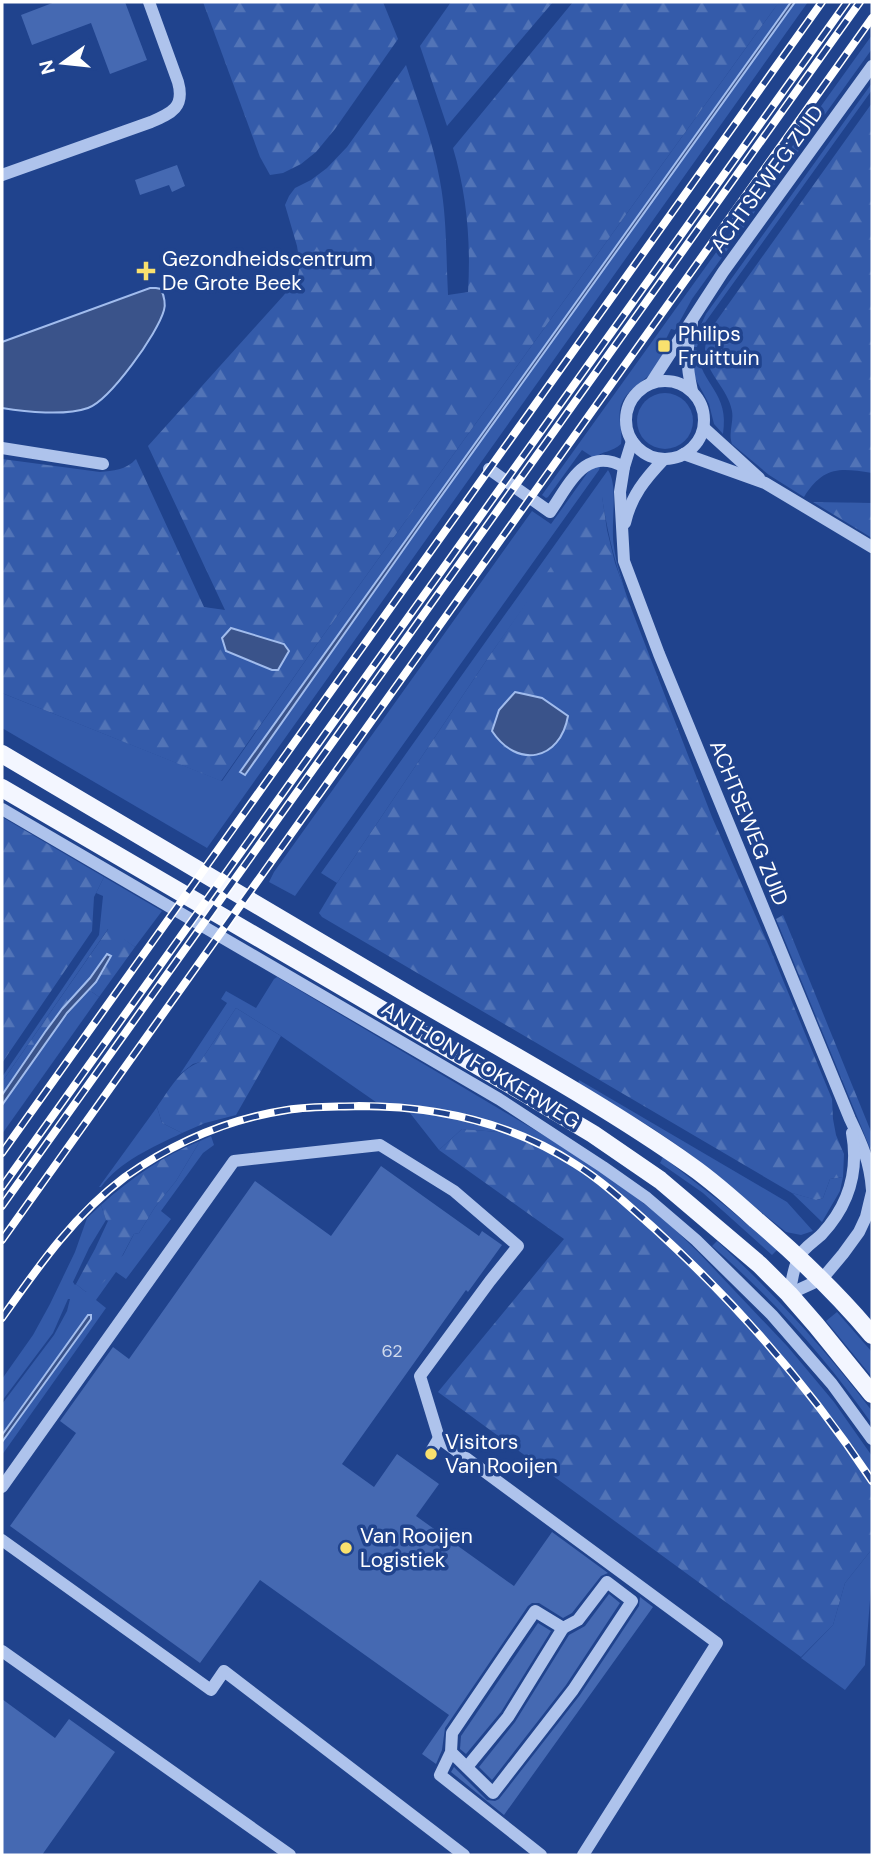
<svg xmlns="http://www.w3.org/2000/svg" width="874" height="1857" viewBox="0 0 874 1857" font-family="'DM Sans',sans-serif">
  <defs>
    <pattern id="forest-firs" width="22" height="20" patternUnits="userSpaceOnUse" patternTransform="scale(1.75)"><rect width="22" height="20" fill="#345baa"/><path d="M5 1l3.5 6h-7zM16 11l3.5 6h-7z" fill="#5274b7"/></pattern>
  </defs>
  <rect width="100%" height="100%" fill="#20438d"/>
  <!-- green -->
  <g fill="#345baa">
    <path d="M779,2H808L207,848L2,728V693L222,781L317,644Z"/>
    <path d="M872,35V49L692,299L675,330L671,329L662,347L665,349C661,357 658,367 651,373C640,385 627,389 621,405C617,419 623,431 621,444C613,452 602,451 594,458L582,450L548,497L546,498L542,495Z"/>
    <path d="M872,83V90L704,324L697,347H694L697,333L706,314Z"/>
    <path d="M694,350H697C701,386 730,392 723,434L714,424L709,404L694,376Z"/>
    <circle cx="665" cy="421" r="28"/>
    <path d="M593,465L600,467L599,470L295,896L269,882L274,872L532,511L551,524Z"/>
    <path d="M608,470C619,486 610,524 614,547C616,563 622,579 626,595C615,563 607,531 602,497L490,655L337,883L321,873Z"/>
    <path d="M104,877L162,911L135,947L108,929L2,1082V1077L99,935L103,896L96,893Z"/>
    <path d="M277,977L540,1133L610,1177L666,1221L698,1252L788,1347L834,1402L872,1456V1480L780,1356L719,1286L654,1225L577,1162L522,1134L462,1129L439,1150L406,1108L383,1107L281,1036L236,1008L200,1062L193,1064L180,1074L227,1003L221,999L226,991L256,1008L274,979Z"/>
    <path d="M88,989L99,997L2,1134V1105L51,1035Z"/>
    <path d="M579,1080L787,1202L813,1231L801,1235L786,1232L683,1149L649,1126L578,1084Z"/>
    <path d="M157,1107L162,1123L182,1133C153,1147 120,1161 101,1187H99Z"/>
    <path d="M211,1136L214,1145L203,1153L161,1211L171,1219L126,1279L116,1272L96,1300L106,1308L2,1455V1404L54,1335L67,1311L70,1299H68L53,1333L2,1401V1379L33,1335L50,1304L75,1252L87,1218L101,1205L106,1220L89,1248L73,1282L75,1285L76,1284L86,1292L123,1255L134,1234L139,1233L155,1207L176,1181L200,1141Z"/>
    <path d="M663,1157L728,1208L777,1250L772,1255L703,1193L660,1163Z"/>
    <path d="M843,1177L840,1191L822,1222L792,1193L817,1200L823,1198L830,1179Z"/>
    <path d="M717,1241C774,1293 825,1349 872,1411V1424C826,1358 772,1298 712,1246Z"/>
    <path d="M837,1312L872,1352V1377L826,1321Z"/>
    <path d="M872,1549V1574L865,1665L845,1690L801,1658L833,1625L845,1583Z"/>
  </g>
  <!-- forest -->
  <g fill="url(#forest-firs)" fill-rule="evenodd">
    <path d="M203,2H383L398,39L335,129L316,152L301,164L283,173L270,175L260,157Z"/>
    <path d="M451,2H553L447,126L420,46Z"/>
    <path d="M573,2H779L317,644L221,781L2,693V459L100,472C113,471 126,470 136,459L204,607L225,610L148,446L284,295L298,275L300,265L297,246L285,205L289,196L295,188L311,180L327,168L347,147L406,65C418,103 433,141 440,181C447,218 446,257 448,295L468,292C471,243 467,195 453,148ZM231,628L284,644L272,670L258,663Z"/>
    <path d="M872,103V473C839,468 824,466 804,497L769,475L732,444C728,433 734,422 732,411C728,388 706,374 705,351C705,344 708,336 710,330Z"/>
    <path d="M602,496L607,530L615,563L631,608L712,817L769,946L832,1099L833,1119L836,1135L844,1154L843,1177L830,1179L823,1198L816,1200L792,1193L322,917L319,913L337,883L490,655L597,500ZM542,698L568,716L555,745Z"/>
    <path d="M813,502L872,503V538Z"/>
    <path d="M2,817L104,877L94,897L92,931L2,1063Z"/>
    <path d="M783,915L872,1134V1153L776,919Z"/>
    <path d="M109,928L135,947L99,997L88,989L103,972L111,956L107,954L90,978L62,1009L45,1032L2,1095V1082Z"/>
    <path d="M236,1008L281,1036L236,1115L205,1123L182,1133L162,1123L157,1107C169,1090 180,1069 200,1062Z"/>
    <path d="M462,1129L522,1134L577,1162L654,1225L719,1286L780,1356L864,1468L872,1480V1549L845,1583L833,1625L801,1657L438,1392L564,1239L439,1150Z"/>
    <path d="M200,1141L176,1181L155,1207L139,1233L134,1234C123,1253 109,1288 86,1292L76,1284L95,1249L108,1221L106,1220L101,1205C130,1179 164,1155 200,1141Z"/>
  </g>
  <!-- water -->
  <g fill="#3a538a" stroke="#a1bced" stroke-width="2">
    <path d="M791,2H795L427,516L245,775L240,772Z"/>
    <path d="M150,288H156L161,289C164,296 166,303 164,310C158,333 110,400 88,408C65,416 26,412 2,408V342Z"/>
    <path d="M231,628L284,644L289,651L278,670H272L226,651L222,638Z"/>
    <path d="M515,692L542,698L568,716C560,761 517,769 492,731L499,710Z"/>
    <path d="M107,954L111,956L96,982L67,1013L2,1105V1095L45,1032L62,1009L90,978Z"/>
    <path d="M88,1315H91V1319L2,1442V1435Z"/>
  </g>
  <!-- building -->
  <g fill="#4569b2">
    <path d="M55,2H125L147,60L110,74L91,23L32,45L21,15Z"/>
    <path d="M177,165L185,186L172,192L169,185L140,195L135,180Z"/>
    <path d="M381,1166L479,1236L482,1231L502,1245L468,1292L466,1290L342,1464L374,1487L397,1454L439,1484L416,1516L514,1586L552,1532L608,1573L601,1576L572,1613L563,1618L539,1603H532L528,1606L445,1728L442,1750L436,1764L422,1754L449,1715L260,1580L200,1663L10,1526L76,1433L60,1421L113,1347L129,1359L255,1181L331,1236Z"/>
    <path d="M609,1594L620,1603L566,1685L492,1780L479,1767L515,1722L569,1635L585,1626Z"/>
    <path d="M640,1597L653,1607L504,1815L451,1772L454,1767L487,1800L495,1801L499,1799L580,1695L639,1606Z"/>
    <path d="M538,1623L551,1631L501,1712L466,1754L460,1749L461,1736Z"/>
    <path d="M2,1699L55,1738L69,1719L115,1752L42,1855H2Z"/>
  </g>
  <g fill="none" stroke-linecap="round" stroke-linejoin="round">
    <!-- minor -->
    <g stroke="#aec3ec" stroke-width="12">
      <path d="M2,175L151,122C172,113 185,107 178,82L149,2"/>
      <path d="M692,323C686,350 686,364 692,391"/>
      <circle cx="665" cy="420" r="39"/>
      <path d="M651,383L723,272L872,66"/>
      <path d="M704,428L759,478"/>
      <path d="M632,441L624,467L620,492L624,561L659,654L850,1119C862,1144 870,1162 872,1190"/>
      <path d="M2,448L103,464"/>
      <path d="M684,454L765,483L872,547"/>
      <path d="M489,469L550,512C569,485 585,445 624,467"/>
      <path d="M625,523C631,496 645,479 664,459"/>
      <path d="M2,809L499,1099L603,1167L647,1198L696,1240L772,1315L832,1384L872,1439"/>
      <path d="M789,1294C792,1283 793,1267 799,1257C803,1248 815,1241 822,1234C849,1205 859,1172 852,1133"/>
      <path d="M789,1294L822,1279L843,1254L859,1232L866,1217L872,1192"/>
      <path d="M430,1453L439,1438L717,1643L583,1855"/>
      <path d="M2,1487L234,1161L380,1145L454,1191L518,1246L490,1281L420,1376L439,1438"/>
      <path d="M2,1540L211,1690L224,1671L464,1855"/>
      <path d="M2,1651L290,1855"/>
      <path d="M451,1752L493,1793L573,1690L632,1601L607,1582L578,1620L563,1628L535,1611L452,1733L451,1752L440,1775L541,1855"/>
      <path d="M467,1767L508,1717L563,1628"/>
    </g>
    <!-- major -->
    <g stroke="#f3f6ff" stroke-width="18">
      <path d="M2,754C139,834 275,915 411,996C505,1051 602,1103 691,1166C714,1182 735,1201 756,1220C798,1256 837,1293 872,1335"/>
      <path d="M2,788L526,1094L593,1134L660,1180L760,1265L789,1294L816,1325L872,1394"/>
    </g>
    <!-- rail casing -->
    <g stroke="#fff" stroke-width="8">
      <g id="rail">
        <path d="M2,1153L822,2"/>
        <path d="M2,1187L847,2"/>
        <path d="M2,1206L860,2"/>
        <path d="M2,1240L872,18"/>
        <path d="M2,1318C38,1267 74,1215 125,1177C173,1143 229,1119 287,1110C311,1106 335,1107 359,1106C435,1106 510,1122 575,1164C604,1182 630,1207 656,1230C737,1304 811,1389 872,1481"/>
      </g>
    </g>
    <!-- rail -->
    <use href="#rail" stroke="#20438d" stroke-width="5" stroke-dasharray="16" stroke-linecap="butt"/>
  </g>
  <!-- markers -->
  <g fill="#f9e16e" stroke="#20438d" stroke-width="2.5">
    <path d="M142.5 260.5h7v7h7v7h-7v7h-7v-7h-7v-7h7z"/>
    <rect x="657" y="339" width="14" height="14" rx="3.5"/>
    <circle cx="431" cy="1454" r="7"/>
    <circle cx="346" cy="1548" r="7"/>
  </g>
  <g text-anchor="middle" stroke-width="7" stroke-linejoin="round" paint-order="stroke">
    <!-- number labels -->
    <g font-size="18" fill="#d0daec">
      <text x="392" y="1357">62</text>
    </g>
    <!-- street labels -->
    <g font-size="21" fill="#fff" stroke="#20438d">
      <text transform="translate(767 179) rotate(-54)" y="7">ACHTSEWEG ZUID</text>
      <text transform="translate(749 823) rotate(68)" y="7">ACHTSEWEG ZUID</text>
      <text transform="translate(481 1065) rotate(31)" y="7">ANTHONY FOKKERWEG</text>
    </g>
    <!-- poi labels -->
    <g font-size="21" fill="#fff" stroke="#20438d" text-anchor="start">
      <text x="162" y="266">Gezondheidscentrum<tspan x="162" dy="24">De Grote Beek</tspan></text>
      <text x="678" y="341">Philips<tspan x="678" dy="24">Fruittuin</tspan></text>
      <text x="445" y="1449">Visitors<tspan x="445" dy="24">Van Rooijen</tspan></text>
      <text x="360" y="1543">Van Rooijen<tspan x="360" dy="24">Logistiek</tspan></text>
    </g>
  </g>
  <!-- border -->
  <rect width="874" height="1857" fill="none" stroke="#ffffff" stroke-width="7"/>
  <!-- north arrow -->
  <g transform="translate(63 63) rotate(255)" stroke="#20438d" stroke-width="5" paint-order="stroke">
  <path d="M0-5L12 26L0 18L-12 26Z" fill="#ffffff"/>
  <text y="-10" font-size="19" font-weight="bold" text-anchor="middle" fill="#ffffff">N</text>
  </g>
</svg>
